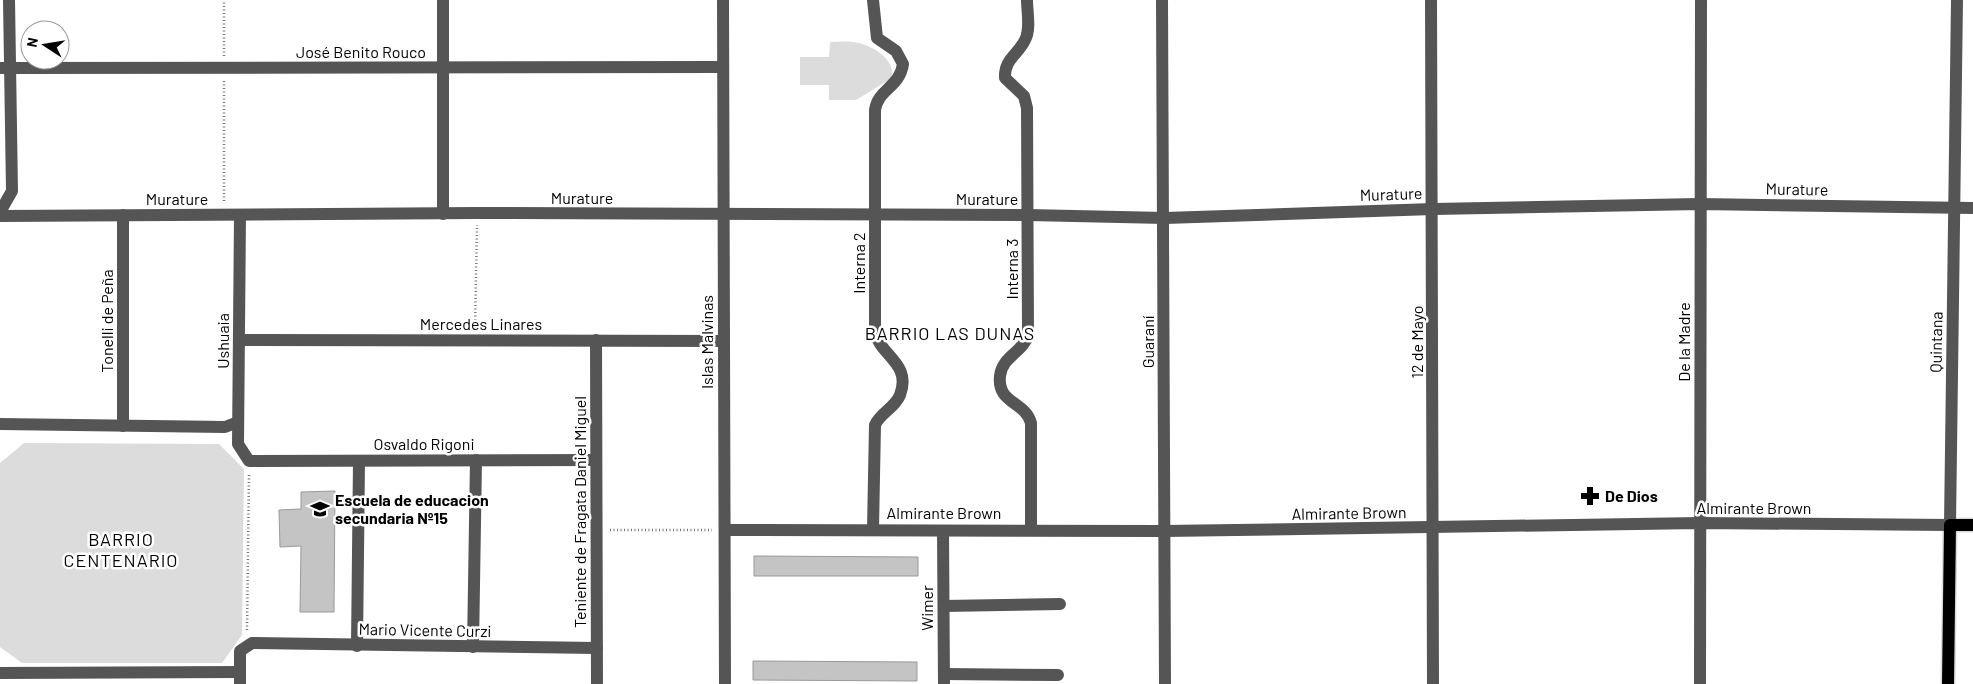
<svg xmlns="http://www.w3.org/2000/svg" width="1973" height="684" viewBox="0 0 1973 684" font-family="Barlow,sans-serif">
  <rect width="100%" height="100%" fill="#fff"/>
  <!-- green -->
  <g fill="#dcdcdc">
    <path d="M830,42C837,42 846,41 853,42C871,44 896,59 892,78L856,100H829V85H800V57H829Z"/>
    <path d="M24,443L219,444L244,469L242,635L222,663H22L0,647V463Z"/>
  </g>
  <!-- building -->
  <g fill="#c4c4c4" stroke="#999">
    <path d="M335,491L334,612H300L301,546L280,547L279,510L301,509V492Z"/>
    <path d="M754,556L918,557V576H754Z"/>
    <path d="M753,661L917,662V681L753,680Z"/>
  </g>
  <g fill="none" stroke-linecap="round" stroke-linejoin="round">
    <!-- major casing -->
    <g stroke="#dbdbdb" stroke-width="15">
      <path id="major" d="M1948,684L1950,525H1973"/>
    </g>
    <!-- path -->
    <g stroke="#777" stroke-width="2.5" stroke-dasharray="1 2.5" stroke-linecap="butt">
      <path d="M224,56V0"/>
      <path d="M224,201V81"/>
      <path d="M475,327L477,225"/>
      <path d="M610,530H712"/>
      <path d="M247,630L249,473"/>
    </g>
    <!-- minor -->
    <g stroke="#555" stroke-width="12">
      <path d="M723,0L725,684"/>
      <path d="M1027,0C1027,12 1031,29 1025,40C1018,55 1004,59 1005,78L1024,96L1027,108L1028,335C1024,352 1002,356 1000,376C997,404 1025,401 1031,423V530"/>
      <path d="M1162,0L1165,684"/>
      <path d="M1431,0L1433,684"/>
      <path d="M0,68L723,67"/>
      <path d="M0,212L12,191L9,0"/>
      <path d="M443,214V0"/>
      <path d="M123,215V426"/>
      <path d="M240,215L238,444L249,461L595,460"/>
      <path d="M0,216L477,213L1028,215L1165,218L1433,209L1700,204L1973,208"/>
      <path d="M239,340L724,341"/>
      <path d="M596,340L597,684"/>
      <path d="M0,424L225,427L238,422"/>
      <path d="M873,529L875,425C880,413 895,408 900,395C912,363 880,356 875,332V110C878,89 900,87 903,64L896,51L877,38L873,0"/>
      <path d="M725,530L1164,531L1700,523L1950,525L1957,0"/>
      <path d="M943,531L944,684"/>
      <path d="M944,606L1060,604"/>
      <path d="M357,646L359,461"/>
      <path d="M473,647L476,460"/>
      <path d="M0,673L240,672"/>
      <path d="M944,674L1058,675"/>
      <path d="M240,684V651L252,643L597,648"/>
      <path d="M1700,684L1701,0"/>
    </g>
    <!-- major -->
    <use href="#major" stroke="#000" stroke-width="12"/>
  </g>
  <!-- icons -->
  <defs>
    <g id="pharmacy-bare" transform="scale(1.5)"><path d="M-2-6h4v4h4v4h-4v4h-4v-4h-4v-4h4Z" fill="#000" stroke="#fff" stroke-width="2.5" paint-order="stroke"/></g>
    <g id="school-bare" transform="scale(1.5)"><path d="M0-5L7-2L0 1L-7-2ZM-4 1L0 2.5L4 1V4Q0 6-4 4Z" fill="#000" stroke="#fff" stroke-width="2.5" paint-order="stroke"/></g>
  </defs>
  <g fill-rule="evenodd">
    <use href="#pharmacy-bare" x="1590" y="496"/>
    <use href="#school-bare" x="320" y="509"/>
  </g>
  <g text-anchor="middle" stroke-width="5" stroke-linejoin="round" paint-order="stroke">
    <!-- street labels -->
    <g font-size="16" fill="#000" stroke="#fff">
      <text x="361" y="58">José Benito Rouco</text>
      <text transform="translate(1797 189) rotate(1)" y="6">Murature</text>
      <text transform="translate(1391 194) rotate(-2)" y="6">Murature</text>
      <text x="582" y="204">Murature</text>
      <text x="177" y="205">Murature</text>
      <text x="987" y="205">Murature</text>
      <text transform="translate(859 263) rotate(-90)" y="6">Interna 2</text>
      <text transform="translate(1012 269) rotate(-90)" y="6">Interna 3</text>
      <text transform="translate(107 321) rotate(-90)" y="6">Tonelli de Peña</text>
      <text x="481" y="330">Mercedes Linares</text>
      <text transform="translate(223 341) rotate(-90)" y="6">Ushuaia</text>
      <text transform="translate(707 342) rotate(-90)" y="6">Islas Malvinas</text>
      <text transform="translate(1148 342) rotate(-90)" y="6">Guaraní</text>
      <text transform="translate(1417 342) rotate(-90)" y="6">12 de Mayo</text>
      <text transform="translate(1684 342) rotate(-90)" y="6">De la Madre</text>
      <text transform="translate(1936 342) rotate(-89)" y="6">Quintana</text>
      <text x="424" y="450">Osvaldo Rigoni</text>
      <text x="1754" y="514">Almirante Brown</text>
      <text transform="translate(580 512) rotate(-90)" y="6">Teniente de Fragata Daniel Miguel</text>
      <text x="944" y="519">Almirante Brown</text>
      <text transform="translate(1349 513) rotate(-1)" y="6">Almirante Brown</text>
      <text transform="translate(927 608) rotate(-90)" y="6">Wimer</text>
      <text transform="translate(425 630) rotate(1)" y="6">Mario Vicente Curzi</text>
    </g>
    <!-- poi labels -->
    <g font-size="16" font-weight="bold" fill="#000" stroke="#fff" text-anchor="start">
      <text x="1605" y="502">De Dios</text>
      <text x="335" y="506">Escuela de educacion<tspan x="335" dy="18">secundaria Nº15</tspan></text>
    </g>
    <!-- neighbourhood labels -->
    <g font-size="18" letter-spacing="1" fill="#000" stroke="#fff">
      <text x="950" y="340">BARRIO LAS DUNAS</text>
      <text x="121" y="546">BARRIO<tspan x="121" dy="21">CENTENARIO</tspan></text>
    </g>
  </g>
  <!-- north arrow -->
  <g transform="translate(45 45) rotate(282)"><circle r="24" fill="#ffffff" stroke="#999999"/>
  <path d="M0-4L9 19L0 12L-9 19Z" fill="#000000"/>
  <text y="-8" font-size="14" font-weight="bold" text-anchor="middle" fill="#000000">N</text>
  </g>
</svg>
